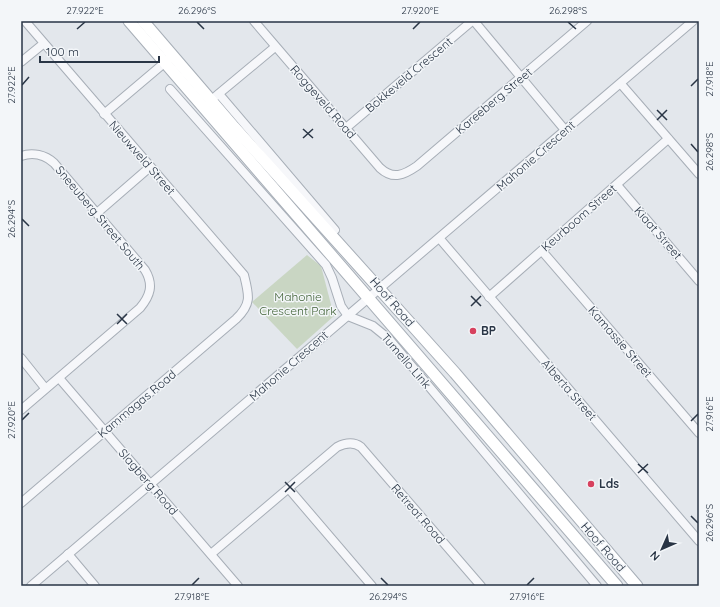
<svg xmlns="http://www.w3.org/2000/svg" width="720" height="607" viewBox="0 0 720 607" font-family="Quicksand,sans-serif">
  <rect width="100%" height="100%" fill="#e3e7ec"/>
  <!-- green -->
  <path fill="#c9d6c3" d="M307,255L321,266L334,316L297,349L252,302Z"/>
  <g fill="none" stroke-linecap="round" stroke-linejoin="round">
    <!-- minor casing -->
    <g stroke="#a7aeb7" stroke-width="10">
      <g id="minor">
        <path d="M254,21L380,168C393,180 404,175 417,166L587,21"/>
        <path d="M474,21L565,130"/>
        <path d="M21,62L43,44"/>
        <path d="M621,84L699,174"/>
        <path d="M170,89L326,265L332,278L341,306L348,316L373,326L389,339L597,586"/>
        <path d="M219,94L335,230"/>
        <path d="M216,96L275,47"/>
        <path d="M104,114L169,59"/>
        <path d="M346,128L472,21"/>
        <path d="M21,156C33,152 45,155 54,163L145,270C154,285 150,296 140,308L21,410"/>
        <path d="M617,185L699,281"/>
        <path d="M97,213L150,167"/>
        <path d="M440,239L699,541"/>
        <path d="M542,251L699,433"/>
        <path d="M489,297L668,139"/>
        <path d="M21,358L45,388"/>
        <path d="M59,378L238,586"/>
        <path d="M289,489L372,586"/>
        <path d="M21,503L236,319C252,304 249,295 244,275L25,21"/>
        <path d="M68,554L95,586"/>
        <path d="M211,554L337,447C345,443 353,441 361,447L481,586"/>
        <path d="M31,586L693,21"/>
      </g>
    </g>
    <!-- secondary casing -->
    <g stroke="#a7aeb7" stroke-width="13">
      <g id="secondary">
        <path d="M129,21L617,586"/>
        <path d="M143,21L234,127L455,373L637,586"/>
      </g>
    </g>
    <!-- minor -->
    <use href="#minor" stroke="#f6f7fa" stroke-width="8"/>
    <!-- secondary -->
    <use href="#secondary" stroke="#fff" stroke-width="11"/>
  </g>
  <!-- ticks -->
  <path fill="none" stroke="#293545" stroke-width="1.5" d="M197,22L204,29M568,22L576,29M77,29L85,22M413,29L420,22M22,85L29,77M691,86L698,79M657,110L667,120M657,120L667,110M303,129L313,138M303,138L313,129M691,144L698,152M22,219L29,226M471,296L481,306M471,306L481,296M117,314L127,324M117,324L127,314M22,420L29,413M691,421L698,414M638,464L648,473M638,473L648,464M285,482L295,492M285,492L295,482M691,516L698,523M381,578L388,585M192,585L199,578M527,585L534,578"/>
  <!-- markers -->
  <g fill="#d7415e" stroke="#f3f6f9" stroke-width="1.5">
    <circle cx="473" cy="331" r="4"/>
    <circle cx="591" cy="484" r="4"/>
  </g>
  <g text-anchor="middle" stroke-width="3" stroke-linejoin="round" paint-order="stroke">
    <!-- street labels -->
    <g font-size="12" fill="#293545" stroke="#f3f6f9">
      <text transform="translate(409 75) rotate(-40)" y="4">Bokkeveld Crescent</text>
      <text transform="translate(494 101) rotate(-40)" y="4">Kareeberg Street</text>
      <text transform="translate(323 102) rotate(49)" y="4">Roggeveld Road</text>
      <text transform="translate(536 156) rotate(-41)" y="4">Mahonie Crescent</text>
      <text transform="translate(142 158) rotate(49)" y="4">Nieuwveld Street</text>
      <text transform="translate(100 218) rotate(50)" y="4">Sneeuberg Street South</text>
      <text transform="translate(579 218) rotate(-41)" y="4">Keurboom Street</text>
      <text transform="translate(658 233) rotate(49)" y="4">Kiaat Street</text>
      <text transform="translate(392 302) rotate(49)" y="4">Hoof Road</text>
      <text transform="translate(620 342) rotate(49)" y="4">Kamassie Street</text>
      <text transform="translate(406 361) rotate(49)" y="4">Tumello Link</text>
      <text transform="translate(289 366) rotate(-41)" y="4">Mahonie Crescent</text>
      <text transform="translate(569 390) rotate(49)" y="4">Alberta Street</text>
      <text transform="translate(137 404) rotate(-40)" y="4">Kammagas Road</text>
      <text transform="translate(148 482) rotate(49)" y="4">Slagberg Road</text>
      <text transform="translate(418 514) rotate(49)" y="4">Retreat Road</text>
      <text transform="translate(603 547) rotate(49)" y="4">Hoof Road</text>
    </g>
    <!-- park labels -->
    <g font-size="12" fill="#406236" stroke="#f3f6f9">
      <text x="298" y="301">Mahonie<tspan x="298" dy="14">Crescent Park</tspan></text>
    </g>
    <!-- poi labels -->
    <g font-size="12" font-weight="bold" fill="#293545" stroke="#f3f6f9" text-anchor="start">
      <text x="481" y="335">BP</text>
      <text x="599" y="488">Lds</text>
    </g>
  </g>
  <!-- border -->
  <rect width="720" height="607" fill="none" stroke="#f3f6f9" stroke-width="44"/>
  <!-- north arrow -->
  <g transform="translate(662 549) rotate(225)" stroke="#f3f6f9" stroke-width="3" paint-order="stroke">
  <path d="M0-3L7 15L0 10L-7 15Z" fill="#293545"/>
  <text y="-6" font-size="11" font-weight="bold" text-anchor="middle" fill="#293545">N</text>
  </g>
  <!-- scale -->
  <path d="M40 56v6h119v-6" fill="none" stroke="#293545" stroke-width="2"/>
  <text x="46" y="56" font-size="12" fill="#293545" stroke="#f3f6f9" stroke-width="3" paint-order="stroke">100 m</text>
  <rect x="22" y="22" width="676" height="563" fill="none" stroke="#293545" stroke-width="1.5"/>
  <g font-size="10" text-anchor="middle" fill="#293545">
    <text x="85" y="14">27.922°E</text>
    <text x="197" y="14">26.296°S</text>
    <text x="420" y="14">27.920°E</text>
    <text x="568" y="14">26.298°S</text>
    <text transform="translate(709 79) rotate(-90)" y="4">27.918°E</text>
    <text transform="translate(11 85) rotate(-90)" y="4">27.922°E</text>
    <text transform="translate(709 152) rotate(-90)" y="4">26.298°S</text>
    <text transform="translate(11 219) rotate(-90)" y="4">26.294°S</text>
    <text transform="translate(709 414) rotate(-90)" y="4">27.916°E</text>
    <text transform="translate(11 420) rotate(-90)" y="4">27.920°E</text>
    <text transform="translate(709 523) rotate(-90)" y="4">26.296°S</text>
    <text x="192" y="600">27.918°E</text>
    <text x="388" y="600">26.294°S</text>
    <text x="527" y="600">27.916°E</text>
  </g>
</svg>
